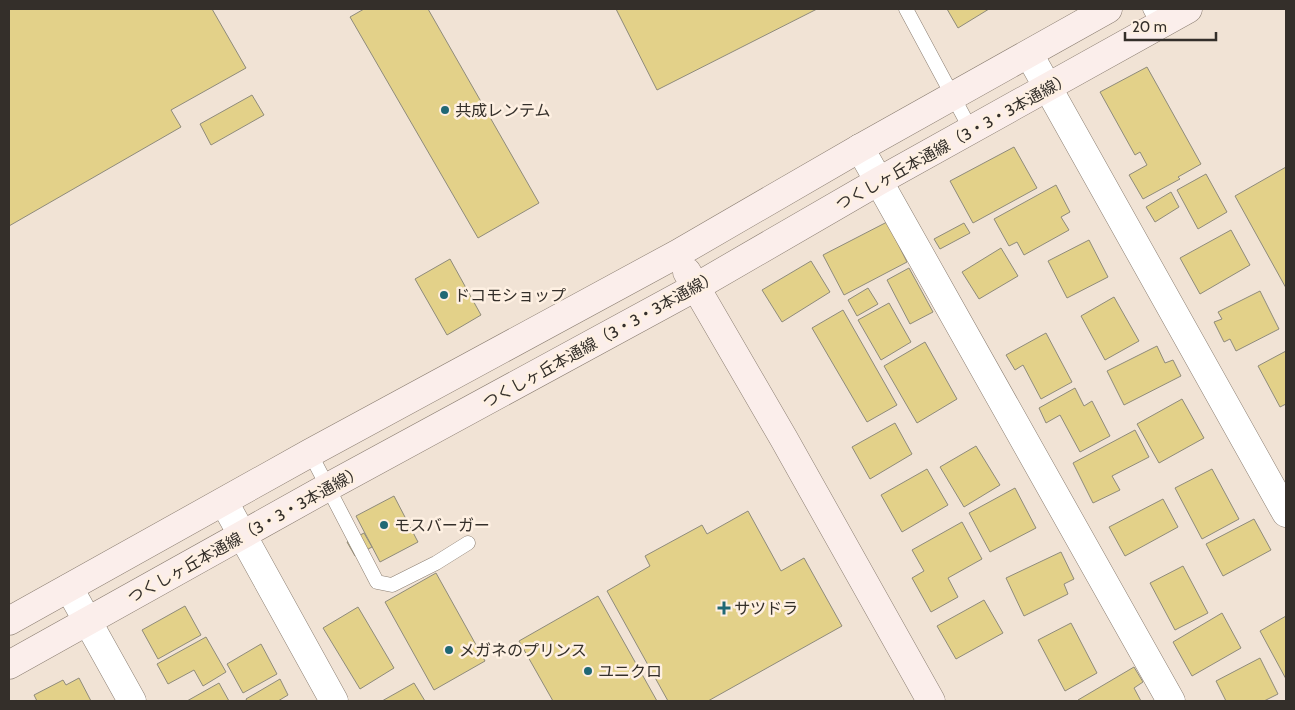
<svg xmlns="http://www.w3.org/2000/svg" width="1295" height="710" viewBox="0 0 1295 710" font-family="Cabin,'Noto Sans JP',sans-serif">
  <rect width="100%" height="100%" fill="#f1e3d5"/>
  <!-- building -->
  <g fill="#e3d189" stroke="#8f8b7b">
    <path d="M9,9H212L246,68L171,110L181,127L9,226Z"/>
    <path d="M364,9H428L539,203L478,238L350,17Z"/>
    <path d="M616,9H817L657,90Z"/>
    <path d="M947,9H989L958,28Z"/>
    <path d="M1147,67L1201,164L1178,177L1180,179L1143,199L1129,175L1147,165L1140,152L1135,155L1100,92Z"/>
    <path d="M252,95L264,115L211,145L200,124Z"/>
    <path d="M1014,147L1037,188L973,223L950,181Z"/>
    <path d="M1286,167V288L1235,196Z"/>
    <path d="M1206,174L1227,212L1198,229L1177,190Z"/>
    <path d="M1056,185L1070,212L1061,217L1069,230L1024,255L1017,242L1009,246L994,219Z"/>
    <path d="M1171,192L1179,207L1155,222L1146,207Z"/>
    <path d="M887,222L907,262L844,295L823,255Z"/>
    <path d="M964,223L970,233L940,249L934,239Z"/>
    <path d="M1231,230L1250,265L1200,294L1180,258Z"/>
    <path d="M1089,240L1108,277L1067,298L1048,261Z"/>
    <path d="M1001,248L1018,276L979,299L962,272Z"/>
    <path d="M450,259L481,315L447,335L415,279Z"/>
    <path d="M811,261L830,292L782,322L762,290Z"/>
    <path d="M909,268L933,312L910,324L887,280Z"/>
    <path d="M868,288L878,304L857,316L848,300Z"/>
    <path d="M1260,291L1279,329L1236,351L1230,339L1224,342L1214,322L1222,319L1218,312Z"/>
    <path d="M1114,297L1139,341L1105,360L1081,316Z"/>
    <path d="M889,303L911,342L881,360L858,320Z"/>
    <path d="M843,310L897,405L867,422L812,328Z"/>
    <path d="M1046,333L1072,382L1041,399L1023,365L1015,370L1006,355Z"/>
    <path d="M925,342L957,399L917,423L884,366Z"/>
    <path d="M1157,346L1165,363L1173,360L1181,376L1124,405L1107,371Z"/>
    <path d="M1286,351V404L1280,407L1258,366Z"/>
    <path d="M1075,388L1084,406L1092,401L1110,436L1080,452L1060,415L1046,423L1039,408Z"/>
    <path d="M1182,399L1204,438L1159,463L1137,424Z"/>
    <path d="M895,423L912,454L870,479L852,447Z"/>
    <path d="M1135,430L1149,457L1112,476L1120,490L1093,503L1073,463Z"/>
    <path d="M976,446L1000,485L964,507L940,467Z"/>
    <path d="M927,469L948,505L902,532L881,495Z"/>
    <path d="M1212,469L1239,519L1202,539L1175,488Z"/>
    <path d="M1015,488L1036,528L990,552L969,513Z"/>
    <path d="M394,496L418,542L380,562L356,516Z"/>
    <path d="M1163,499L1178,527L1125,556L1109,527Z"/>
    <path d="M748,511L781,571L804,558L842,626L708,701H668L607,591L650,566L645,556L702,525L707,534Z"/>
    <path d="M1254,519L1271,550L1223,576L1206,544Z"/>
    <path d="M962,522L982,559L948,578L958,597L931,612L912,578L924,571L912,550Z"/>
    <path d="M364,533L372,547L355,556L347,542Z"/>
    <path d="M1061,552L1074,579L1064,584L1068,594L1024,616L1006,578Z"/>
    <path d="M1183,566L1208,613L1175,630L1150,583Z"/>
    <path d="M436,573L485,661L434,690L385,602Z"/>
    <path d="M598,596L657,701H553L519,641Z"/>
    <path d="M984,600L1003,633L956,659L937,626Z"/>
    <path d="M185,606L201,635L158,659L142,630Z"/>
    <path d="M358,607L394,668L360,689L323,628Z"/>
    <path d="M1222,613L1241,648L1192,676L1173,642Z"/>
    <path d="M1286,616V679L1260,631Z"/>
    <path d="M1071,623L1097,673L1065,691L1038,640Z"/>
    <path d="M206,637L226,672L203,686L194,670L168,684L157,664Z"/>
    <path d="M261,644L277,674L243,693L227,664Z"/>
    <path d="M1260,658L1278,694L1264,701H1226L1216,681Z"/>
    <path d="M1134,667L1143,682L1134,688L1141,701H1079L1078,700Z"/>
    <path d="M79,678L91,701H37L34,695L63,680L66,685Z"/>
    <path d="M280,679L288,695L278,701H247L246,699Z"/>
    <path d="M219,683L229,701H187Z"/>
    <path d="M414,683L425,701H382Z"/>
  </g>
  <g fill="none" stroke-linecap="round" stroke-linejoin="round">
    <!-- lane casing -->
    <g stroke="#8b7e72" stroke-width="15">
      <g id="lane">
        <path d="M906,9L971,130"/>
        <path d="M1150,9L1158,24"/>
        <path d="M310,453L377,582L392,585L436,563L468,543"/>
      </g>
    </g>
    <!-- street casing -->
    <g stroke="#8b7e72" stroke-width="29">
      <g id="street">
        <path d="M1029,54L1286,513"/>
        <path d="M860,148L1171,701"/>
        <path d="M224,502L334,701"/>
        <path d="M69,588L132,701"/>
      </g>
    </g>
    <!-- secondary casing -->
    <g stroke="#8b7e72" stroke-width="29">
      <g id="secondary">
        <path d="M687,272L784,439L931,701"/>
        <path d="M9,621L310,453L677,254L860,148L1108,9"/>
        <path d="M9,665L328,487L696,287L879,181L1188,9"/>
      </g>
    </g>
    <!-- lane -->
    <use href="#lane" stroke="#fff" stroke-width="14"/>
    <!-- street -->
    <use href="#street" stroke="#fff" stroke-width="28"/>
    <!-- secondary -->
    <use href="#secondary" stroke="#fbeeeb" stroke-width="28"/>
  </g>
  <!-- markers -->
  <g fill="#206875" stroke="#fef0e2" stroke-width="2">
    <circle cx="445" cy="110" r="5"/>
    <circle cx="444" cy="295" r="5"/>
    <circle cx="384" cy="525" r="5"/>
    <path d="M721.5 600.5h5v5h5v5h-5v5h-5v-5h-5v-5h5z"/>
    <circle cx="449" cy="650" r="5"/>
    <circle cx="588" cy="671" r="5"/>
  </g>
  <g text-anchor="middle" stroke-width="5" stroke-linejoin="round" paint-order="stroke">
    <!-- poi labels -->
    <g font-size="16" fill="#342f2a" stroke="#fef0e2" text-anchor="start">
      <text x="455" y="116">共成レンテム</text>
      <text x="454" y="301">ドコモショップ</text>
      <text x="394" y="531">モスバーガー</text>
      <text x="734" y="614">サツドラ</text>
      <text x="459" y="656">メガネのプリンス</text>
      <text x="598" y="677">ユニクロ</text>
    </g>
    <!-- street labels -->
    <g font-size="16" fill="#342f2a" stroke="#fef0e2">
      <text transform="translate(953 141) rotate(-29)" y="6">つくしヶ丘本通線（3・3・3本通線）</text>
      <text transform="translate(600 339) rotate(-29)" y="6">つくしヶ丘本通線（3・3・3本通線）</text>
      <text transform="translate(245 534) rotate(-29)" y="6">つくしヶ丘本通線（3・3・3本通線）</text>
    </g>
  </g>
  <!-- border -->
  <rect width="1295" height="710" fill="none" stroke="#342f2a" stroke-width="20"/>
  <!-- scale -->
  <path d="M1125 32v8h91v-8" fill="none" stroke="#342f2a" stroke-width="2.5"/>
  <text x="1132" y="32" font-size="15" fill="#342f2a" stroke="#fef0e2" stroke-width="4" paint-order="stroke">20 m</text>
</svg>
